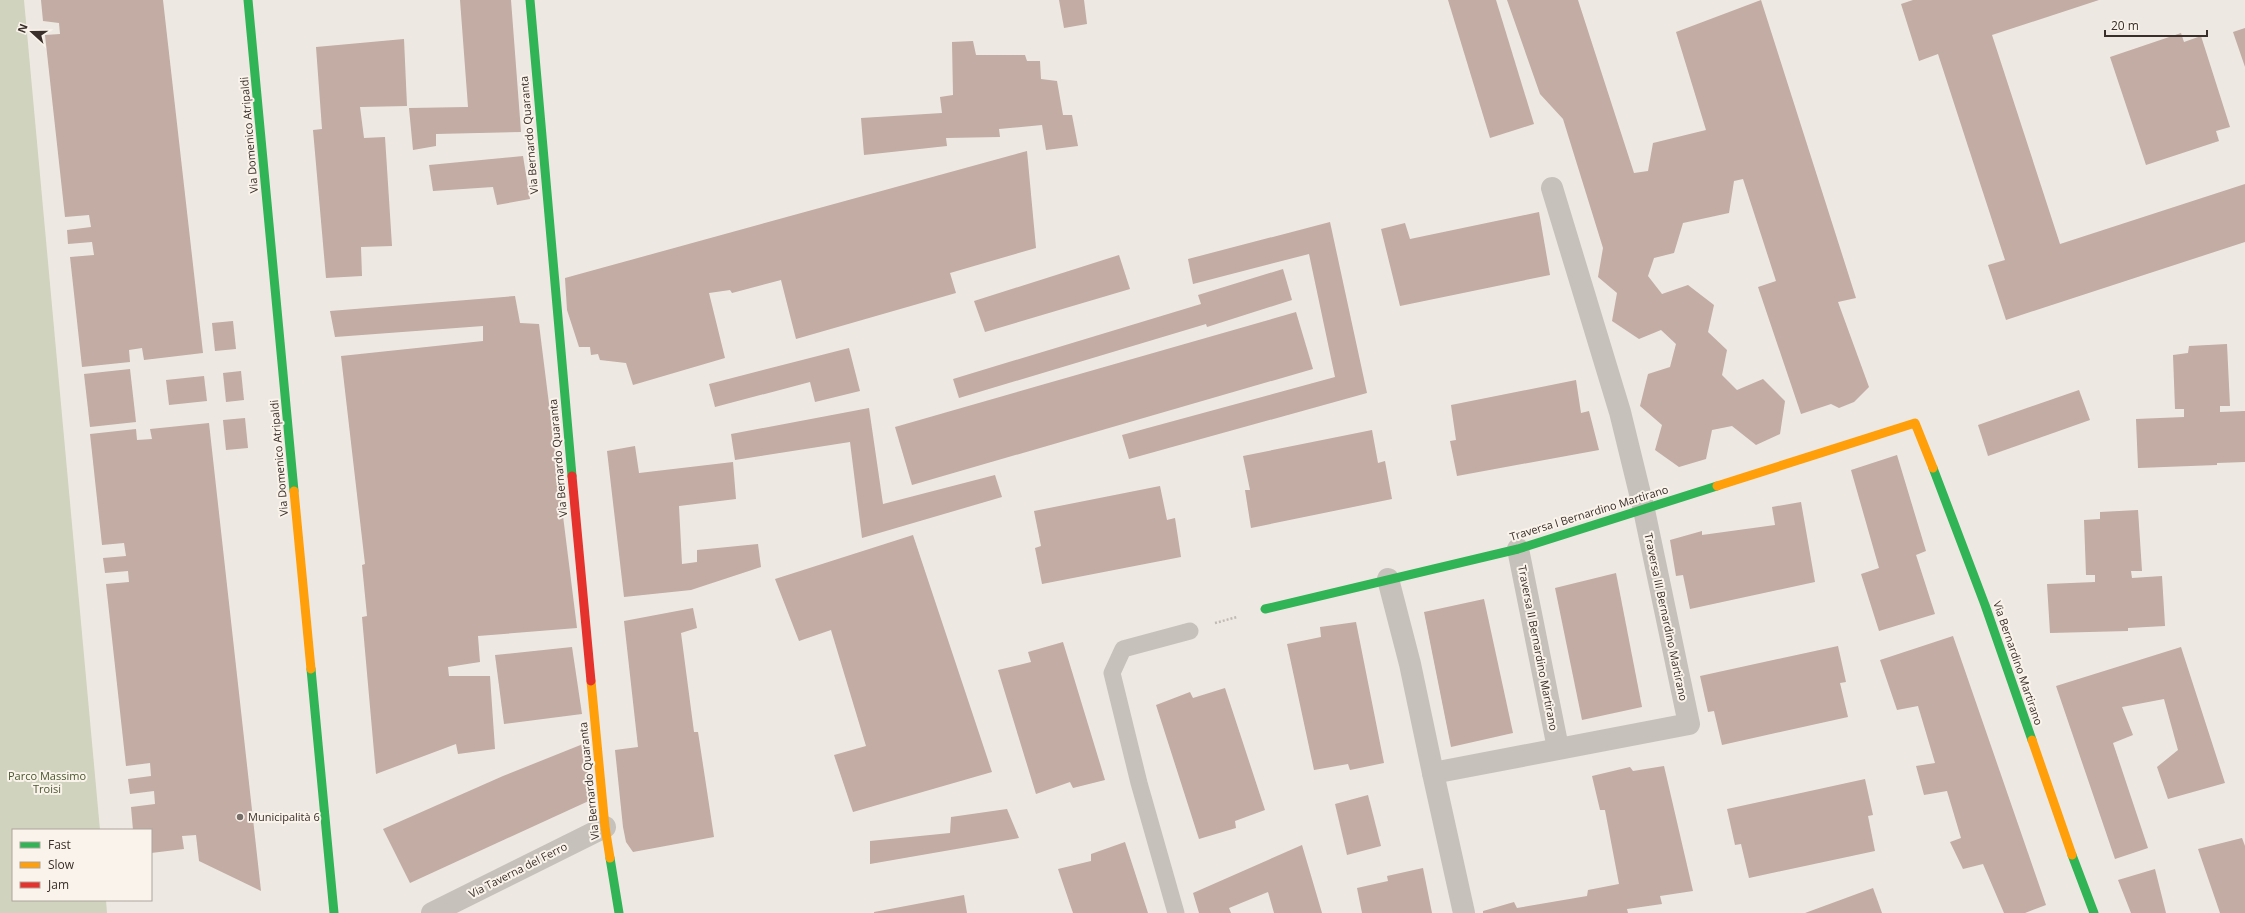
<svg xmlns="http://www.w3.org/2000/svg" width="2245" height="913" viewBox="0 0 2245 913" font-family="'Open Sans',sans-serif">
  <rect width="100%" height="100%" fill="#eee8e3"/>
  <!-- green -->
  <path fill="#d0d3bd" d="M0,0H24L100,830H13V900H106L107,913H0Z"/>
  <!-- building -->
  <g fill="#c2aca4">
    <path d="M41,0H163L203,353L144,360L142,348L129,350L130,362L82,367L70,257L94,255L92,242L68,244L67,230L91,227L89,215L65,217L45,35L60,34L59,23L43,21Z"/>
    <path d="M460,0H511L521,132L436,134V146L413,150L409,108L468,107Z"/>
    <path d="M1059,0H1084L1087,24L1064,28Z"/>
    <path d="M1448,0H1496L1534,124L1490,138Z"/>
    <path d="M1507,0H1578L1634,173L1648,171L1653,143L1706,130L1676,32L1761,0L1856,298L1838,302L1869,387L1854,402L1839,408L1831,404L1801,414L1758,287L1776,281L1743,179L1734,181L1729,213L1683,223L1674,253L1654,258L1648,276L1662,294L1688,285L1714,305L1708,332L1727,350L1722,375L1737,390L1763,379L1785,401L1780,434L1756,445L1732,426L1712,430L1706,459L1679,467L1655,450L1662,425L1640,406L1648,374L1670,367L1676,344L1661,330L1639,339L1612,321L1617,293L1598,277L1603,248L1563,119L1540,94Z"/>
    <path d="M1913,0H2099L1992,35L2060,244L2245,184V242L2006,320L1988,265L2005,260L1938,54L1919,61L1901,4Z"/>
    <path d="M2245,28V67L2233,32Z"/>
    <path d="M2181,33L2184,42L2201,36L2230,127L2216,131L2219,141L2146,165L2110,57Z"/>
    <path d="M404,39L407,106L360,107L364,138L385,137L392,246L361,247L362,276L326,278L313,130L322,129L316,47Z"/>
    <path d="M973,41L976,55H1025L1027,61H1040L1041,79L1057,81L1063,115H1072L1078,146L1046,150L1042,125L999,129L1000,137L946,138L947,146L864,155L861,118L942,113L940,97L953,95L952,42Z"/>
    <path d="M1027,151L1036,248L950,273L956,293L796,339L781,280L732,293L730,290L709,293L725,358L633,385L626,363L600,360L598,354L591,355L590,347H579L567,310L565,278Z"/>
    <path d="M523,156L530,199L497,205L493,187L433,191L429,165Z"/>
    <path d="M1539,212L1550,275L1400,306L1381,229L1405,223L1410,239Z"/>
    <path d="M1330,222L1367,393L1129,459L1122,435L1335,377L1309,254L1193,284L1188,259Z"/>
    <path d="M1119,255L1130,289L985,332L974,301Z"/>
    <path d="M1283,269L1292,300L1207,327L1206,324L959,398L953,379L1201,304L1198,295Z"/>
    <path d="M515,296L520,323L539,324L577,628L478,636L480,662L448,667L449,676H490L495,749L458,754L456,744L376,774L362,617L367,616L362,565L365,564L341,356L483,341V326L335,337L330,311Z"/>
    <path d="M1296,312L1313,369L912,485L895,427Z"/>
    <path d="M233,321L236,349L215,351L212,323Z"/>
    <path d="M2227,344L2230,406H2220V412L2245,411V462L2217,463V465L2138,468L2136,419L2184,417V409H2175L2173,355L2188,353L2189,346Z"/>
    <path d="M849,348L860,391L815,402L810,382L715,407L709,384Z"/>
    <path d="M130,369L136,422L90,427L84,374Z"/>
    <path d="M241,371L244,400L226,402L223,373Z"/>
    <path d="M204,376L207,401L169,405L166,380Z"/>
    <path d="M1576,380L1581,413L1589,411L1599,450L1457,476L1450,441L1456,440L1451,405Z"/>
    <path d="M2079,390L2090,420L1988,456L1978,425Z"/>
    <path d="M869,408L883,504L995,475L1002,497L862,538L850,442L735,460L731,434Z"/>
    <path d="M245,418L248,448L226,450L223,420Z"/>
    <path d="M209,423L261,891L199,861L196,835L182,836L184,849L151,853V830H133L131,807L155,804L154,791L130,794L128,779L151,776L150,763L126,766L106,584L129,582L128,571L105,573L103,558L126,556L124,543L102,545L90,434L136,429L137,440L152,439L150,429Z"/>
    <path d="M1372,430L1378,463L1385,461L1392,499L1251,528L1245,490H1250L1243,456Z"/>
    <path d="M635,446L639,473L733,462L736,499L679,506L682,564L697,562V550L758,544L761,567L691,590L624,597L607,451Z"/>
    <path d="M1897,455L1926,551L1916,555L1935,614L1879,631L1861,574L1879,568L1851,470Z"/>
    <path d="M1160,486L1167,520L1175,518L1181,557L1042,584L1035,548L1041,546L1034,511Z"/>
    <path d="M1801,502L1815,582L1690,609L1683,575L1676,576L1670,540L1702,531V535L1775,525L1772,507Z"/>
    <path d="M2138,510L2142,571H2131L2132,578L2162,576L2165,626L2128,628V631L2050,633L2047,584L2095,582V575H2086L2084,520L2100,519V512Z"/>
    <path d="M913,535L992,772L853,812L834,755L866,746L831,630L799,641L775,579Z"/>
    <path d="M1616,573L1642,707L1582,720L1555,588Z"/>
    <path d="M1484,599L1513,733L1451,747L1424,612Z"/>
    <path d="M693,608L697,628L681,633L694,732H698L714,837L633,852L626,842L623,827L615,750L638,747L624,621Z"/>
    <path d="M1356,622L1384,763L1350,770L1348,764L1314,770L1287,644L1321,637L1320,627Z"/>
    <path d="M1953,636L2046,905L2025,913H2004L1983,864L1963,869L1950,842L1961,838L1947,791L1924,795L1916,766L1935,763L1918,706L1897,710L1880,660Z"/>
    <path d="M1063,642L1105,780L1073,788L1070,782L1036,794L998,670L1031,662L1028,652Z"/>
    <path d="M1838,646L1846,682L1840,683L1848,717L1722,745L1714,711L1708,712L1700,676Z"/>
    <path d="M572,647L582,714L504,724L495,655Z"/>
    <path d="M2181,647L2225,783L2168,799L2157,767L2178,750L2164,699L2122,707L2133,735L2113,743L2148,848L2115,859L2056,686Z"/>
    <path d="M1225,688L1265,810L1235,821L1236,828L1199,839L1156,705L1190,692L1193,698Z"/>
    <path d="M583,744L593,799L410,883L383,829L503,776Z"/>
    <path d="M1664,766L1693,891L1660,896L1662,904L1627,909L1628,913H1483V911L1514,902L1517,908L1587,896L1588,890L1619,884L1605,810H1600L1592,776L1630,767L1633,771Z"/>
    <path d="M1865,779L1873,815L1868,816L1875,851L1749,878L1741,844L1735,845L1727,809Z"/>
    <path d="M1368,795L1381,846L1347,855L1335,804Z"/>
    <path d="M1007,809L1019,838L870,864V841L950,833L951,817Z"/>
    <path d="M2242,838L2245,846V913H2220L2198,849Z"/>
    <path d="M1125,842L1148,913H1073L1058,869L1091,861V854Z"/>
    <path d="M1302,845L1322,913H1274L1268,892L1229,908L1231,913H1199L1193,893Z"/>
    <path d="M1423,868L1432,913H1362L1357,888L1388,881L1387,876Z"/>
    <path d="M2155,869L2166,913H2131L2118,880Z"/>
    <path d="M1873,888L1882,913H1805Z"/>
    <path d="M964,895L967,913H874V912Z"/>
  </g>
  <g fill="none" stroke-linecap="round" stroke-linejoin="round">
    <!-- path -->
    <path stroke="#c0b9b4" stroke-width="2.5" stroke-dasharray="2 2" stroke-linecap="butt" d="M1215,623L1237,617"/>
    <!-- lane -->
    <path stroke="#c7c1bc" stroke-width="17" d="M1176,913L1139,783L1112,673L1123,649L1190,631"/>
    <!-- street -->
    <g stroke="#c7c1bc" stroke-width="22">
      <path d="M1518,549L1558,748"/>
      <path d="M1388,579L1410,664L1433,773L1689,724L1644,510L1620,412L1552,188"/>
      <path d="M1433,773L1464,913"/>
      <path d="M432,913L605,827"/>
    </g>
    <!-- fast -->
    <g stroke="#30b455" stroke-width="9">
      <path d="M248,0L294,491"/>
      <path d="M530,0L572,476"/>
      <path d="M1933,468L1985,605L2032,740"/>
      <path d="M1265,609L1518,549L1717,486"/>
      <path d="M311,669L334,913"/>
      <path d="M2072,855L2094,913"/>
      <path d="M610,858L619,913"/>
    </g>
    <!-- slow -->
    <g stroke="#ff9f0a" stroke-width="9">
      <path d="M1717,486L1915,423L1933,468"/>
      <path d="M294,491L311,669"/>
      <path d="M591,681L605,827L610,858"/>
      <path d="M2032,740L2072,855"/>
    </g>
    <!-- jam -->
    <path stroke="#e5322d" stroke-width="9" d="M572,476L591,681"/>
  </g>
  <!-- markers -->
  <circle fill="#786f6a" stroke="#faf3eb" stroke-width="1.5" cx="240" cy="817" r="4"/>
  <g text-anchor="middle" stroke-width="4" stroke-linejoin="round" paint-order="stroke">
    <!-- street labels -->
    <g font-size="11" fill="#392e29" stroke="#faf3eb">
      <text transform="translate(249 135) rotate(-95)" y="4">Via Domenico Atripaldi</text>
      <text transform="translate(529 135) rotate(-95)" y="4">Via Bernardo Quaranta</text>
      <text transform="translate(279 458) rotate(-95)" y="4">Via Domenico Atripaldi</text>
      <text transform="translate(558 458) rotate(-95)" y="4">Via Bernardo Quaranta</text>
      <text transform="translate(1589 513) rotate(-17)" y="4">Traversa I Bernardino Martirano</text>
      <text transform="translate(1666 617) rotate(78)" y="4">Traversa III Bernardino Martirano</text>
      <text transform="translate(1538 648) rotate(79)" y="4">Traversa II Bernardino Martirano</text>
      <text transform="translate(2018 663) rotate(71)" y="4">Via Bernardino Martirano</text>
      <text transform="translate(589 781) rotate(-96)" y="4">Via Bernardo Quaranta</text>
      <text transform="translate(518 870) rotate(-27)" y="4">Via Taverna del Ferro</text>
    </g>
    <!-- park labels -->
    <g font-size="11" fill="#49572d" stroke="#faf3eb">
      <text x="47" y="780">Parco Massimo<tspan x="47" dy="13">Troisi</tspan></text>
    </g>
    <!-- poi labels -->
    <g font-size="11" fill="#392e29" stroke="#faf3eb" text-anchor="start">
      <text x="248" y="821">Municipalità 6</text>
    </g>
  </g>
  <!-- legend -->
  <rect x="12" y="829" width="140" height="72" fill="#faf3eb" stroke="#ada49d"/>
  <rect x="20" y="842" width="20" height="6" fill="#30b455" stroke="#ada49d"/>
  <text x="48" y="849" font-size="12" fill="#392e29">Fast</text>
  <rect x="20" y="862" width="20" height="6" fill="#ff9f0a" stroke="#ada49d"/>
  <text x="48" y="869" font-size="12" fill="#392e29">Slow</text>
  <rect x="20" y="882" width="20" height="6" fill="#e5322d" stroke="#ada49d"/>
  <text x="48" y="889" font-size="12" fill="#392e29">Jam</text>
  <!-- north arrow -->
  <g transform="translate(32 32) rotate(291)" stroke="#faf3eb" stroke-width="3" paint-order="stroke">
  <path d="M0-3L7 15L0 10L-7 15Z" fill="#392e29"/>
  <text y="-6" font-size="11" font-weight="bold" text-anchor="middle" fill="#392e29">N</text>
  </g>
  <!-- scale -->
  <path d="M2105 30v6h102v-6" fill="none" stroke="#392e29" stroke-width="2"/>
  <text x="2111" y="30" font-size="12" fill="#392e29" stroke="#faf3eb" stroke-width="3" paint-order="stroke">20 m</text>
</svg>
